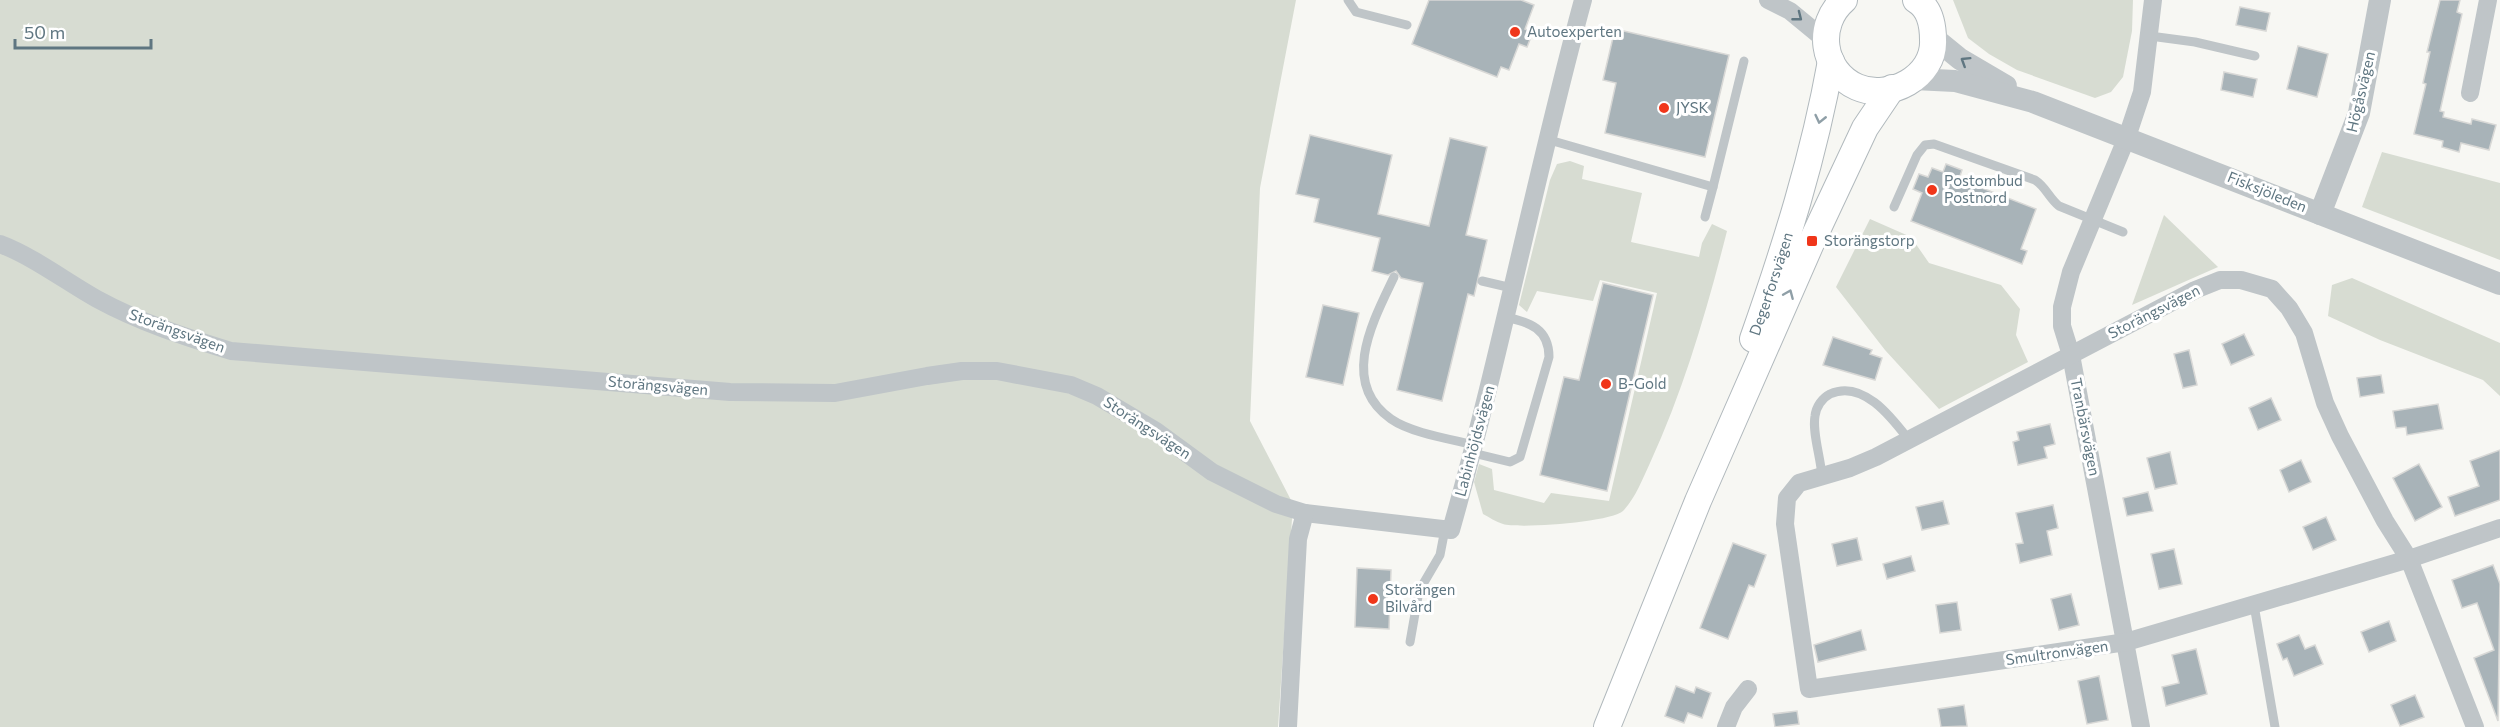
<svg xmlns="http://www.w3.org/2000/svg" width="2500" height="727" viewBox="0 0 2500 727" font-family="Commissioner,sans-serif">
  <rect width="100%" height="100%" fill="#f7f7f3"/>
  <!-- green -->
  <g fill="#d7dcd2">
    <path d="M0,0H1296L1260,188L1250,421L1293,504L1278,727H0Z"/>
    <path d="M1953,0H2133L2132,31L2123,77L2111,92L2095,98L2017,70L1989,54L1968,38Z"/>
    <path d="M2382,152L2500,183V260L2362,207Z"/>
    <path d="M1570,161L1584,166L1582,179L1642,193L1631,242L1699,257L1702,243L1712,224L1727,231C1707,310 1684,389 1650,463C1643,478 1635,499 1623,511C1612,522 1519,529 1503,524C1496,522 1489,517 1483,514L1474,482L1479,464L1492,469L1494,490L1544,503L1551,493L1609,501L1657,293L1600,280L1593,301L1537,291L1527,312L1519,305L1550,180L1557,164Z"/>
    <path d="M2164,215L2218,267L2132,305Z"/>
    <path d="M1870,219L1911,237L1929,263L2001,285L2020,309L2016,335L2028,362L1939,409L1885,350L1836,287Z"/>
    <path d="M2352,278L2500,343V396L2483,380L2380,340L2328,316L2332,285Z"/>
  </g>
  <!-- building -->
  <g fill="#a8b3b8" stroke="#d8d8d6" stroke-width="1.5">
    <path d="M1429,0H1521L1534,5L1525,29L1533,32L1527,47L1519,44L1509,70L1501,67L1497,77L1412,44Z"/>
    <path d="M2440,0H2460L2457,12L2462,14L2440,111L2444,112L2443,117L2471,124L2472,119L2496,125L2489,150L2461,143L2459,152L2442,147L2443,141L2414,134L2426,84L2423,83L2430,52H2427Z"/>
    <path d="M2240,7L2270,13L2266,31L2236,25Z"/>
    <path d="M1615,29L1729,55L1705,157L1605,133L1616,83L1603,80Z"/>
    <path d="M2298,46L2328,54L2317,97L2287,89Z"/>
    <path d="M2224,72L2257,79L2253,97L2221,90Z"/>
    <path d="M1310,135L1392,155L1378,214L1429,226L1450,138L1487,147L1466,235L1487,240L1474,296L1468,294L1442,401L1397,390L1423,283L1401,278L1396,271L1388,275L1372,271L1380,238L1314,222L1319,199L1296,194Z"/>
    <path d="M1946,164L1962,170L1959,179L2036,209L2021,249L2027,251L2022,264L1911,221L1922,193L1913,189L1919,174L1928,177L1932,168L1943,172Z"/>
    <path d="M1603,283L1653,295L1607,491L1540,475L1564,377L1579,380Z"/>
    <path d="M1323,305L1359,313L1343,385L1306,377Z"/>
    <path d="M2244,334L2254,355L2231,365L2222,344Z"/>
    <path d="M1833,337L1872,350L1870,354L1882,358L1875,380L1823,365Z"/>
    <path d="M2189,350L2197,385L2183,388L2174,354Z"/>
    <path d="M2381,375L2384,393L2360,397L2357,378Z"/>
    <path d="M2271,398L2281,420L2258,430L2249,408Z"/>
    <path d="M2438,404L2443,429L2407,435L2406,427L2396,428L2393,411Z"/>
    <path d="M2050,424L2055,444L2044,447L2047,458L2018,465L2013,442L2019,440L2017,432Z"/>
    <path d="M2500,450V500L2455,516L2448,497L2479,486L2470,461Z"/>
    <path d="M2170,452L2177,484L2155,489L2147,458Z"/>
    <path d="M2301,460L2311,482L2289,492L2280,470Z"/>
    <path d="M2419,464L2442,507L2415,521L2393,478Z"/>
    <path d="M2148,492L2153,511L2127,516L2123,498Z"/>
    <path d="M1943,501L1949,524L1922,530L1916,507Z"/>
    <path d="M2053,505L2058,528L2047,531L2052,555L2020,563L2016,544L2023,543L2016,513Z"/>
    <path d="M2326,517L2336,540L2313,550L2303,527Z"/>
    <path d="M1857,538L1862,560L1837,566L1832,544Z"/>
    <path d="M1733,543L1766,555L1754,587L1749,585L1728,639L1700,628Z"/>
    <path d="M2174,549L2182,584L2159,589L2151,554Z"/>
    <path d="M1911,556L1915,571L1887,579L1883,564Z"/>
    <path d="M2493,565L2500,584L2498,721L2474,658L2494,650L2477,603L2462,608L2452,580Z"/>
    <path d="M1357,568L1391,570L1389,629L1355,627Z"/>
    <path d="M2071,594L2079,625L2059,630L2051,599Z"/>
    <path d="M1957,602L1961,630L1940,633L1936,605Z"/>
    <path d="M2389,621L2396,641L2369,652L2361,632Z"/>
    <path d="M1861,630L1866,650L1818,662L1814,645Z"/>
    <path d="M2299,635L2305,649L2315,645L2323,664L2294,676L2287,658L2283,660L2277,644Z"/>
    <path d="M2196,649L2207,694L2166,706L2162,687L2179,683L2172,655Z"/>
    <path d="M2099,676L2108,720L2087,724L2078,681Z"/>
    <path d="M1676,686L1694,693L1696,687L1711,693L1702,718L1688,713L1684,723L1665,716Z"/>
    <path d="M2415,695L2424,717L2400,726L2391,705Z"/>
    <path d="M1964,705L1967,726L1941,727L1938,709Z"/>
    <path d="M1797,711L1799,724L1775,727L1773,714Z"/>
  </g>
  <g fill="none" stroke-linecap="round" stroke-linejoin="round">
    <!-- secondary casing -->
    <g stroke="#b1b9bd" stroke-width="28">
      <g id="secondary">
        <path d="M1844,0C1816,24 1821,71 1857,87C1889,101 1935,77 1933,40C1933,25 1930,8 1916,0"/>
        <path id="s1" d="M1753,339C1785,248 1814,156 1831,61"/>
        <path d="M1607,727L1698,501L1812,241L1865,128L1892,88"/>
      </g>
    </g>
    <!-- service -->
    <g stroke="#bfc5c8" stroke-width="9">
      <path d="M1348,0L1356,12L1407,25"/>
      <path d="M2150,36L2195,42L2255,56"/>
      <path d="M1546,139L1713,187L1744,61"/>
      <path d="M1894,207L1917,155L1925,145L1934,144L2035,180C2046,187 2049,198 2059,206L2123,232"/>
      <path d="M1705,217L1713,187"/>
      <path d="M1394,277C1373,321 1339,383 1391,419C1411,433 1450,439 1475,445"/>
      <path d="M1482,281L1512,288"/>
      <path d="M1473,453L1510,462L1520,457L1549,357C1549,329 1530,322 1505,317"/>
      <path d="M1822,477C1821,458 1812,433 1815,416C1816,407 1822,398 1830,394C1863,379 1892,418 1909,440"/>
      <path d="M2254,605L2275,727"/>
      <path d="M1410,642L1419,591L1440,555L1445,529"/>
    </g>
    <!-- minor -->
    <g stroke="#bfc5c8" stroke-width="18">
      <path d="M1768,0L1790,11L1824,39"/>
      <path d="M2470,93L2488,0"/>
      <path d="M0,244C34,257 65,281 97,299C139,322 185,337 231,351L730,392L835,393L927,376L962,371H997L1071,385L1097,396L1156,431L1212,472L1276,504L1305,513L1451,530C1501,354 1535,176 1583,0"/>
      <path d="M1288,727L1298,539L1305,513"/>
      <path d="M1726,727L1734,707L1748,689"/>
      <path d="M2141,727L2071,355L2062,326V307L2071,272L2127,137L2142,92L2153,0"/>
      <path d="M2475,727L2409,559L2385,521L2340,436L2325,403L2304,333L2289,308L2272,289L2241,280H2220L2195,290L1876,457L1850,468L1799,483L1787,498L1785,524L1809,689L2126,642L2409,559L2500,528"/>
    </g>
    <!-- tertiary -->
    <g stroke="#bfc5c8" stroke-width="22">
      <path d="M1933,37L1960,59L2006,86"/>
      <path d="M1914,79L1955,81L2033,102L2500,284"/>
      <path d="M2320,214L2359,113L2380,0"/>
    </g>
    <!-- secondary -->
    <use href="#secondary" stroke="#fff" stroke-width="26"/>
  </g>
  <!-- one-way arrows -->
  <defs><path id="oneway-chevron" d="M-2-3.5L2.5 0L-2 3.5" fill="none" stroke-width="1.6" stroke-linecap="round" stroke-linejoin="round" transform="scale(1.5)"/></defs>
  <g stroke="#5f7681">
    <use href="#oneway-chevron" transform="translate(1798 17) rotate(38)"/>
    <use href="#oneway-chevron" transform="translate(1965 61) rotate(-148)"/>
  </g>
  <g stroke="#8f9fa7">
    <use href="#oneway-chevron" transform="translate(1820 119) rotate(103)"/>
    <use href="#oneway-chevron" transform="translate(1789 294) rotate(-67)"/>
  </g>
  <!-- markers -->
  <g fill="#f0361a" stroke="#fff" stroke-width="2">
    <circle cx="1515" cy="32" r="6"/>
    <circle cx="1664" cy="108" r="6"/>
    <circle cx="1932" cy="190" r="6"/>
    <rect x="1806" y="235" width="12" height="12" rx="3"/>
    <circle cx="1606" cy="384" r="6"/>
    <circle cx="1373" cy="599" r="6"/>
  </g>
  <g text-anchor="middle" stroke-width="6" stroke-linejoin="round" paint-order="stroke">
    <!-- poi labels -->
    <g font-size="15" fill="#5f7681" stroke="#fff" text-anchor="start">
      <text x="1527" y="37">Autoexperten</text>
      <text x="1676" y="113">JYSK</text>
      <text x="1944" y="186">Postombud<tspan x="1944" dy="17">Postnord</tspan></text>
      <text x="1824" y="246">Storängstorp</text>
      <text x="1618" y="389">B-Gold</text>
      <text x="1385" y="595">Storängen<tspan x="1385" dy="17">Bilvård</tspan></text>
    </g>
    <!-- street labels -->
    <g font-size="15" fill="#5f7681" stroke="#fff">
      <text transform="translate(2361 92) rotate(-77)" y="5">Högåsvägen</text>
      <text transform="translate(2267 192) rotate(22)" y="5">Fisksjöleden</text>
      <text dy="5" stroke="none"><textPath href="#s1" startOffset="58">Degerforsvägen</textPath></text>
      <text transform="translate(2154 312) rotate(-27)" y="5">Storängsvägen</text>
      <text transform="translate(177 331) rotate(20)" y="5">Storängsvägen</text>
      <text transform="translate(658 386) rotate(5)" y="5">Storängsvägen</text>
      <text transform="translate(2085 427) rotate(79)" y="5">Tranbärsvägen</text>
      <text transform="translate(1147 428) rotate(33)" y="5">Storängsvägen</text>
      <text transform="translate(1475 441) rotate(-75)" y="5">Labinhöjdsvägen</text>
      <text transform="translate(2057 653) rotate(-8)" y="5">Smultronvägen</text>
    </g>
  </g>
  <!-- scale -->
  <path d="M15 39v9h136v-9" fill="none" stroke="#5f7681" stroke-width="3"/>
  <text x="24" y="39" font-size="18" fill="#5f7681" stroke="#ffffff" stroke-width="4.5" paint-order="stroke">50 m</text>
</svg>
